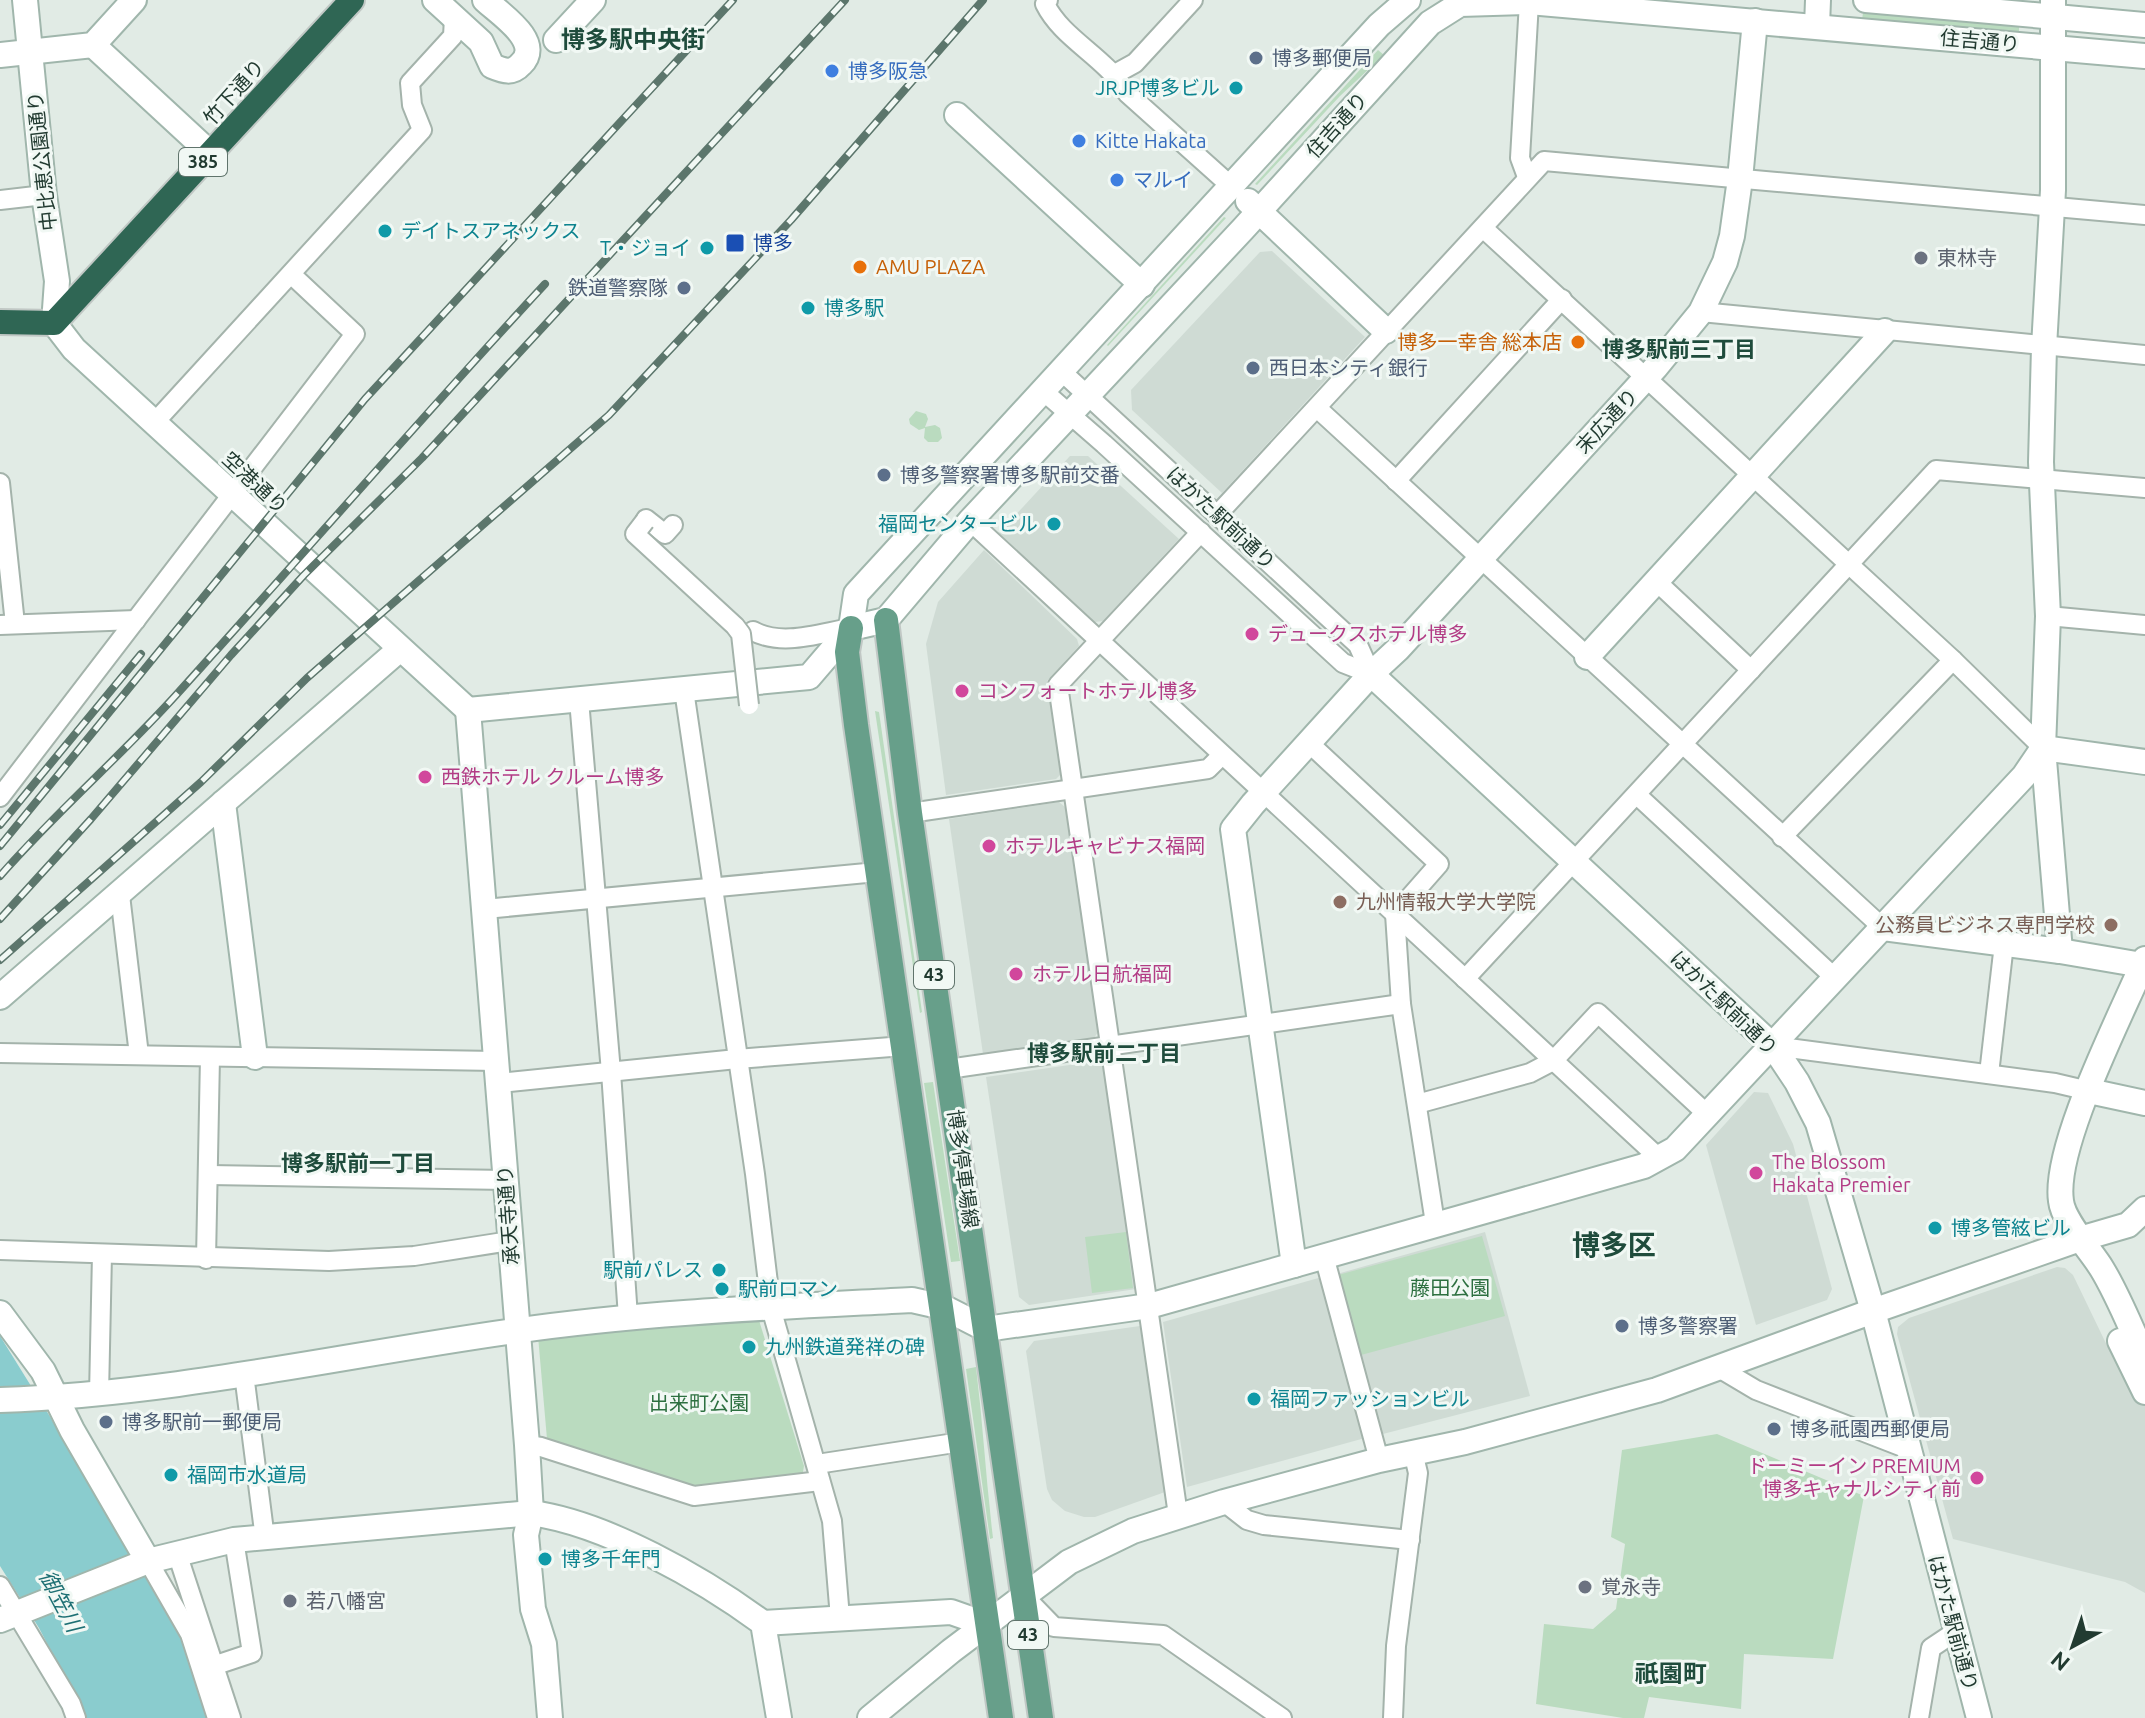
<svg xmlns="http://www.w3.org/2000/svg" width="2145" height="1718" viewBox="0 0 2145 1718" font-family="Ubuntu,'Noto Sans JP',sans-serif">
  <rect width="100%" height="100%" fill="#e1ebe5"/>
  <!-- built -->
  <g fill="#cfdbd4">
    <path d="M1272,251L1365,337L1222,493L1132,410L1131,390L1260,252Z"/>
    <path d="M1070,456H1088L1179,539L1103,621L1095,622L999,533Z"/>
    <path d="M984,550L1077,639L1079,646L1047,681L1061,774L1056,779L946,795L926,644L938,602Z"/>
    <path d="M1059,802L1065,807L1098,1032L1094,1038L983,1054L949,819Z"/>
    <path d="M1097,1061L1103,1065L1136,1289L1029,1305L1019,1297L986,1077Z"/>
    <path d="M1754,1092L1768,1093L1793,1144L1832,1289L1827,1300L1756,1325L1706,1145Z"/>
    <path d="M1485,1232L1530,1396L1379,1435L1337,1274Z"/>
    <path d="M2057,1267L2065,1268L2073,1275L2114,1360L2145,1340V1593L2125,1582L1953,1539L1897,1334L1898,1327L1909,1318Z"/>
    <path d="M1322,1277L1365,1438L1187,1487L1163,1322Z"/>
    <path d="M1140,1326L1165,1492L1095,1517H1084L1065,1511L1052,1500L1047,1489L1026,1351L1034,1341Z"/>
  </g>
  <!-- green -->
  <g fill="#badbbf">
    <path d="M1863,13L2019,27V33L1862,20Z"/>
    <path d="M1378,50L1384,55L1340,96L1257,185L1255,184Z"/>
    <path d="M1224,217L1226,218L1108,346L1107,345Z"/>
    <path d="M916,411L926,414L928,419L925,427L935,425L940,428L942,438L938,442H928L924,438L925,428L919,430L910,424L909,419Z"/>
    <path d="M1024,428L1026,430L892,573Z"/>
    <path d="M875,711L879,712L922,1012L920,1013Z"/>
    <path d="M933,1082L960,1261L951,1262L924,1083Z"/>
    <path d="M1126,1232L1133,1288L1092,1293L1085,1237Z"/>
    <path d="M1482,1236L1505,1316L1361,1355L1338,1275Z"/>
    <path d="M758,1317L804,1466L802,1478L687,1487L547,1439L538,1336Z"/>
    <path d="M976,1367C983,1424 986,1481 993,1538L990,1539L966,1369Z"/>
    <path d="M1717,1434L1864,1496L1833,1659L1744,1654L1741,1709L1649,1697L1644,1718H1623L1536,1704L1544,1624L1593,1629L1616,1609L1625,1544L1611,1537L1622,1450Z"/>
  </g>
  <!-- water -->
  <path fill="#8accce" d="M0,1336L49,1415L102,1508L186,1642L213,1718H86L39,1628L0,1566Z"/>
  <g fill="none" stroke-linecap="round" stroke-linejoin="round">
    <!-- street casing -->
    <g stroke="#a4b3ab" stroke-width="22">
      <g id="street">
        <path d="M1048,0L1045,4C1063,40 1105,56 1127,93L1232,187"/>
        <path d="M1115,74L1135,63L1193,0"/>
        <path d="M1527,177L1520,158L1529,2"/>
        <path d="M0,200L44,195"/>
        <path d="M1483,228L1953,660L2043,748"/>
        <path d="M1701,312L2145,355"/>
        <path d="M1060,370L1358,645L1371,674"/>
        <path d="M1042,390L1104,444L1343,663L1371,674"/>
        <path d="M1317,408L1883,928"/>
        <path d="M155,422L422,130L412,105L410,83L453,36L454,18"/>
        <path d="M1396,481L1562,299"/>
        <path d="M0,483L15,624"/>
        <path d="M1217,515L1544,161L2145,215"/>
        <path d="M645,521L646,519L665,534L673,525"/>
        <path d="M970,521L1660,1159"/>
        <path d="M1656,581L1751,670"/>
        <path d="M2048,616L2145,625"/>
        <path d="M0,625L136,620"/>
        <path d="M753,631C782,647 820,633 851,628"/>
        <path d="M684,690L755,1174L771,1308L832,1521L840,1618"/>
        <path d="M579,700L611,1072L628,1317"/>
        <path d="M1309,743L1439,864L1395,914L1401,1004L1435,1223"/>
        <path d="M1637,795L1835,978"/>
        <path d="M0,797L355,334L292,275"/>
        <path d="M910,813L1208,769L1222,755"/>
        <path d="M1782,837L1953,660"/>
        <path d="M120,895L139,1055"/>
        <path d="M485,909L877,872"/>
        <path d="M1465,979L1936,470L2145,488"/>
        <path d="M1773,1046L2055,1083L2089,1091"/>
        <path d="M0,1053L496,1061"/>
        <path d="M948,1069L1401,1004"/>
        <path d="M1989,1074L2004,944"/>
        <path d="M499,1083L737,1059L904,1046"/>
        <path d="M1417,1104L1530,1073L1553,1061L1598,1013L1707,1114"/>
        <path d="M209,1175L506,1180"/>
        <path d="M0,1250L329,1261L414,1256L510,1241"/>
        <path d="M1324,1256L1379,1460"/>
        <path d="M206,1259L210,1057"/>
        <path d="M1719,1368L1756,1390L1908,1449"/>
        <path d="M244,1374L265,1539"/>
        <path d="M99,1395L102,1254"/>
        <path d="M527,1445L541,1447L694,1496L820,1481"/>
        <path d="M817,1464L961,1442"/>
        <path d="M1224,1502L1247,1520L1264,1525L1410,1540"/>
        <path d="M1178,1515L1058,685L1201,532"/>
        <path d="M177,1553L231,1718"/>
        <path d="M148,1561L190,1634L217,1718"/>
        <path d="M0,1586L71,1704L76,1718"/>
        <path d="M1023,1595L1054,1627L1163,1635L1282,1718"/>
        <path d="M213,1666L252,1653L234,1540"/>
        <path d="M1393,1718L1396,1646L1418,1473L1413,1452"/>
        <path d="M1919,1718L1931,1648L1955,1632"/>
      </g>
    </g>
    <!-- secondary casing -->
    <g stroke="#a0b6ac" stroke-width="28">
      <g id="secondary">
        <path d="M25,0L44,195L57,281L54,323L74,349L468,710"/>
        <path d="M435,0L481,42L492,66C504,71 512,74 521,64C544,42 500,14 485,0"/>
        <path d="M1866,0L2145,25"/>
        <path d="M2053,0V190L2044,347L2041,462L2048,616L2043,748L2060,951"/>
        <path d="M1817,26L1818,0"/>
        <path d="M556,40L593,0"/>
        <path d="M93,45L211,154"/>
        <path d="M0,55L93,45L134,0"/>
        <path d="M957,115L1142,285"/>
        <path d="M1248,201L1386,331"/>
        <path d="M851,628L886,620L970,521L1243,229L1430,23L1460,4L1529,2L2145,56"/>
        <path d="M1587,657L1885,331"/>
        <path d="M1371,674L1773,1046L1797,1082L1818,1123L1873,1311L1979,1718"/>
        <path d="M468,710L809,677L851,628L856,594L1379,25L1408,0"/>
        <path d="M468,710L527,1445L531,1513L526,1535L533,1609L544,1644L550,1718"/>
        <path d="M223,803L255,1057"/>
        <path d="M1883,928L2060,951L2142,965"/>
        <path d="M2145,959C2122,1014 2053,1146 2061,1201C2063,1221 2092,1252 2102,1269C2119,1297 2131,1329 2145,1358"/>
        <path d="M0,997L400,649"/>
        <path d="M2089,1091L2145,1103"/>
        <path d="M1294,1265L1233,829L1253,804L1371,674L1398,649L1656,367L1701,312L1725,262L1732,236L1740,179L1755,21"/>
        <path d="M0,1313L43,1371L72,1430L148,1561"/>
        <path d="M2120,1341L2145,1392"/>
        <path d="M0,1400C173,1394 343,1355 514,1331C646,1312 779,1307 912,1300L943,1307L986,1329L1149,1306L1644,1166L1675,1149L2024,776L2043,748L2145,762"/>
        <path d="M0,1620L148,1561L234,1540L531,1513C606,1523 703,1579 763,1623L779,1718"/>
        <path d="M763,1623L951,1612L988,1625"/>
        <path d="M870,1718L951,1651L1069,1562L1133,1531L1224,1502L1379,1460L1465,1442L1657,1390L1873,1311L2080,1239L2128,1225L2145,1209"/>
      </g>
    </g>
    <!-- primary casing -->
    <g stroke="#c1c8c5" stroke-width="28">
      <g id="primary">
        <path d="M886,620L910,813L1041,1718"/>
        <path d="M851,628L847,652L856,725L1001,1718"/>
      </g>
    </g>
    <!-- highway casing -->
    <g stroke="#c1c8c5" stroke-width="28">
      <path id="highway" d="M0,322L54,323L352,0"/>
    </g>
    <!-- street -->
    <use href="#street" stroke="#fff" stroke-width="18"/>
    <!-- secondary -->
    <use href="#secondary" stroke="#fff" stroke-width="24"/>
    <!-- primary -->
    <use href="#primary" stroke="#679f8a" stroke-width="24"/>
    <!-- highway -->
    <use href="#highway" stroke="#2f6654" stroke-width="24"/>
    <!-- rail casing -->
    <g stroke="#5c766c" stroke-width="8">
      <g id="rail">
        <path d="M0,825L141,654"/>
        <path d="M0,846L365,399L733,0"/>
        <path d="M0,876C56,812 120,757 177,694C300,558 420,419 545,284"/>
        <path d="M0,919L91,819L231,655L304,575L422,458L845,0"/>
        <path d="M0,960L201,782L307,678L609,415L791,220L983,0"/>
      </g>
    </g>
    <!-- rail -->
    <use href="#rail" stroke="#f1f8f4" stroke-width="5" stroke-dasharray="15" stroke-linecap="butt"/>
    <!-- street-bridge casing -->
    <g stroke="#a4b3ab" stroke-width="22" stroke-linecap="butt">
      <path id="street-bridge" d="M645,521L635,534L735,626L741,634L749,705"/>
    </g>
    <!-- street-bridge -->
    <use href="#street-bridge" stroke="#fff" stroke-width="18"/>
  </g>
  <!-- markers -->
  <g fill="#5c6f8a" stroke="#f1f8f4" stroke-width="3">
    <circle cx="1256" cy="58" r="8"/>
    <circle cx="684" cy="288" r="8"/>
    <circle cx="1253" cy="368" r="8"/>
    <circle cx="884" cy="475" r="8"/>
    <circle cx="1622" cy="1326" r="8"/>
    <circle cx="106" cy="1422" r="8"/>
    <circle cx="1774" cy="1429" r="8"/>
  </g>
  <g fill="#3f7fe0" stroke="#f1f8f4" stroke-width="3">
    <circle cx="832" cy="71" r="8"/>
    <circle cx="1079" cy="141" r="8"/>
    <circle cx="1117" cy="180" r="8"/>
  </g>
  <g fill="#0f9aa8" stroke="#f1f8f4" stroke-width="3">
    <circle cx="1236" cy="88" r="8"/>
    <circle cx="385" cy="231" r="8"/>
    <circle cx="707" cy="248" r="8"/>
    <circle cx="808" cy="308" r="8"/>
    <circle cx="1054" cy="524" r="8"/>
    <circle cx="1935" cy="1228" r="8"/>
    <circle cx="719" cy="1270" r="8"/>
    <circle cx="722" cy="1289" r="8"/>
    <circle cx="749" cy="1347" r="8"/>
    <circle cx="1254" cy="1399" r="8"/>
    <circle cx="171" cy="1475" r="8"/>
    <circle cx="545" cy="1559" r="8"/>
  </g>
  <rect fill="#1a4fb4" stroke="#f1f8f4" stroke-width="3" x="725" y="233" width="20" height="20" rx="4"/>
  <g fill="#6b7280" stroke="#f1f8f4" stroke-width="3">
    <circle cx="1921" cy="258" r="8"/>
    <circle cx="1585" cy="1587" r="8"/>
    <circle cx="290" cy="1601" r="8"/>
  </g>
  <g fill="#e8710a" stroke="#f1f8f4" stroke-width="3">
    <circle cx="860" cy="267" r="8"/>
    <circle cx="1578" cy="342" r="8"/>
  </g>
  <g fill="#d1479c" stroke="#f1f8f4" stroke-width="3">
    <circle cx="1252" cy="634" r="8"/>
    <circle cx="962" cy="691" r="8"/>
    <circle cx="425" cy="777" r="8"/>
    <circle cx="989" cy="846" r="8"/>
    <circle cx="1016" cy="974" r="8"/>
    <circle cx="1756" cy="1173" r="8"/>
    <circle cx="1977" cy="1478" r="8"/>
  </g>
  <g fill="#8d6e63" stroke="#f1f8f4" stroke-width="3">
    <circle cx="1340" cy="902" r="8"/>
    <circle cx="2111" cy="925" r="8"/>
  </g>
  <g text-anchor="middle" stroke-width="6" stroke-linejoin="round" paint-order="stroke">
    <!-- shield labels -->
    <g fill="#f1f8f4" stroke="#60746c" stroke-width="2">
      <rect x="179" y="148" width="48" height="28" rx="6"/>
      <rect x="914" y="961" width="40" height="28" rx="6"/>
      <rect x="1008" y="1621" width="40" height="28" rx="6"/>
    </g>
    <g font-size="18" font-weight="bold" fill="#223b31">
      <text x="203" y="168">385</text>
      <text x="934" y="981">43</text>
      <text x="1028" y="1641">43</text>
    </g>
    <!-- street labels -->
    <g font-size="20" fill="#223b31" stroke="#f1f8f4">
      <text transform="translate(1980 41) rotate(5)" y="7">住吉通り</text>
      <text transform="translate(234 92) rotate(-48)" y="7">竹下通り</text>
      <text transform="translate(1337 125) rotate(-48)" y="7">住吉通り</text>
      <text transform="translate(42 161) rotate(-96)" y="7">中比恵公園通り</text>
      <text transform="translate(1607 421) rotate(-47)" y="7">末広通り</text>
      <text transform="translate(255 483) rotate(43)" y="7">空港通り</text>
      <text transform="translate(1221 518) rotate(43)" y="7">はかた駅前通り</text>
      <text transform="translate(1724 1003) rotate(44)" y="7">はかた駅前通り</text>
      <text transform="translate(963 1169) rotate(82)" y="7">博多停車場線</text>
      <text transform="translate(508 1215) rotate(-94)" y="7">承天寺通り</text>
      <text transform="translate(1953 1623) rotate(75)" y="7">はかた駅前通り</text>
    </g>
    <!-- service labels -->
    <g font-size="20" fill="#4e5e75" stroke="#f1f8f4" text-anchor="start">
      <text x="1272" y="65">博多郵便局</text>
      <text x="668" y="295" text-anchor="end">鉄道警察隊</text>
      <text x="1269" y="375">西日本シティ銀行</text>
      <text x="900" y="482">博多警察署博多駅前交番</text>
      <text x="1638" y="1333">博多警察署</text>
      <text x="122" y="1429">博多駅前一郵便局</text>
      <text x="1790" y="1436">博多祇園西郵便局</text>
    </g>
    <!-- shop labels -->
    <g font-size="20" fill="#366cbe" stroke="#f1f8f4" text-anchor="start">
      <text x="848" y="78">博多阪急</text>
      <text x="1095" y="148">Kitte Hakata</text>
      <text x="1133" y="187">マルイ</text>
    </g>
    <!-- culture labels -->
    <g font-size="20" fill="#0d838f" stroke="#f1f8f4" text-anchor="start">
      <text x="1220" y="95" text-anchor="end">JRJP博多ビル</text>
      <text x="401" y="238">デイトスアネックス</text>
      <text x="691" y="255" text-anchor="end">T・ジョイ</text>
      <text x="824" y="315">博多駅</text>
      <text x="1038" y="531" text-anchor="end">福岡センタービル</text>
      <text x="1951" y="1235">博多管絃ビル</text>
      <text x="703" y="1277" text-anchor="end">駅前パレス</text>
      <text x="738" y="1296">駅前ロマン</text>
      <text x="765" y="1354">九州鉄道発祥の碑</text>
      <text x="1270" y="1406">福岡ファッションビル</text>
      <text x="187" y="1482">福岡市水道局</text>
      <text x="561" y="1566">博多千年門</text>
    </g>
    <!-- transit labels -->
    <g font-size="20" fill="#164399" stroke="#f1f8f4" text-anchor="start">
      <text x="753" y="250">博多</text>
    </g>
    <!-- worship labels -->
    <g font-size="20" fill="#5b616d" stroke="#f1f8f4" text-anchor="start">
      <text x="1937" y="265">東林寺</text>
      <text x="1601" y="1594">覚永寺</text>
      <text x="306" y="1608">若八幡宮</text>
    </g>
    <!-- food labels -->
    <g font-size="20" fill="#c56008" stroke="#f1f8f4" text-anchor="start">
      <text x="876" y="274">AMU PLAZA</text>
      <text x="1562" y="349" text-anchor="end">博多一幸舎 総本店</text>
    </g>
    <!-- hotel labels -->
    <g font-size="20" fill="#b23c85" stroke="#f1f8f4" text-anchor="start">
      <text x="1268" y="641">デュークスホテル博多</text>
      <text x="978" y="698">コンフォートホテル博多</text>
      <text x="441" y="784">西鉄ホテル クルーム博多</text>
      <text x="1005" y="853">ホテルキャビナス福岡</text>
      <text x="1032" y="981">ホテル日航福岡</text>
      <text x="1772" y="1169">The Blossom<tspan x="1772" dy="23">Hakata Premier</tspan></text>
      <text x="1961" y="1473" text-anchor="end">ドーミーイン PREMIUM<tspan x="1961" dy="23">博多キャナルシティ前</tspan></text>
    </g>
    <!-- education labels -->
    <g font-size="20" fill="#785e54" stroke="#f1f8f4" text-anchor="start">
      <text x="1356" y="909">九州情報大学大学院</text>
      <text x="2095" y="932" text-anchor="end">公務員ビジネス専門学校</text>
    </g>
    <!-- park labels -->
    <g font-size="20" fill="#2d7040" stroke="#f1f8f4">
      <text x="1450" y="1295">藤田公園</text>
      <text x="699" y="1410">出来町公園</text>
    </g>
    <!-- neighbourhood labels -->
    <g font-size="22" font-weight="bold" fill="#1f4c3c" stroke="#f1f8f4">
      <text x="1679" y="357">博多駅前三丁目</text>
      <text x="1104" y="1061">博多駅前二丁目</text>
      <text x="358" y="1171">博多駅前一丁目</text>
    </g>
    <!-- water labels -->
    <g font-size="22" font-style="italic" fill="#1e7074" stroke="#f1f8f4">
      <text transform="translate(61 1601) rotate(62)" y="8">御笠川</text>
    </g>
    <!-- quarter labels -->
    <g font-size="24" font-weight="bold" fill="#1f4c3c" stroke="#f1f8f4">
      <text x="633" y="48">博多駅中央街</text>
      <text x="1671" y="1682">祇園町</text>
    </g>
    <!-- district labels -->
    <g font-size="28" font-weight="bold" fill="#1f4c3c" stroke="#f1f8f4">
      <text x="1614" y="1255">博多区</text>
    </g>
  </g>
  <!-- north arrow -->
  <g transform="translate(2073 1646) rotate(220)" stroke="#f1f8f4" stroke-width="6" paint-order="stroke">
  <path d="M0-6L14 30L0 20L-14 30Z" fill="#223b31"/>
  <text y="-12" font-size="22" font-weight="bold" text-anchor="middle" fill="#223b31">N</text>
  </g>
</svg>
